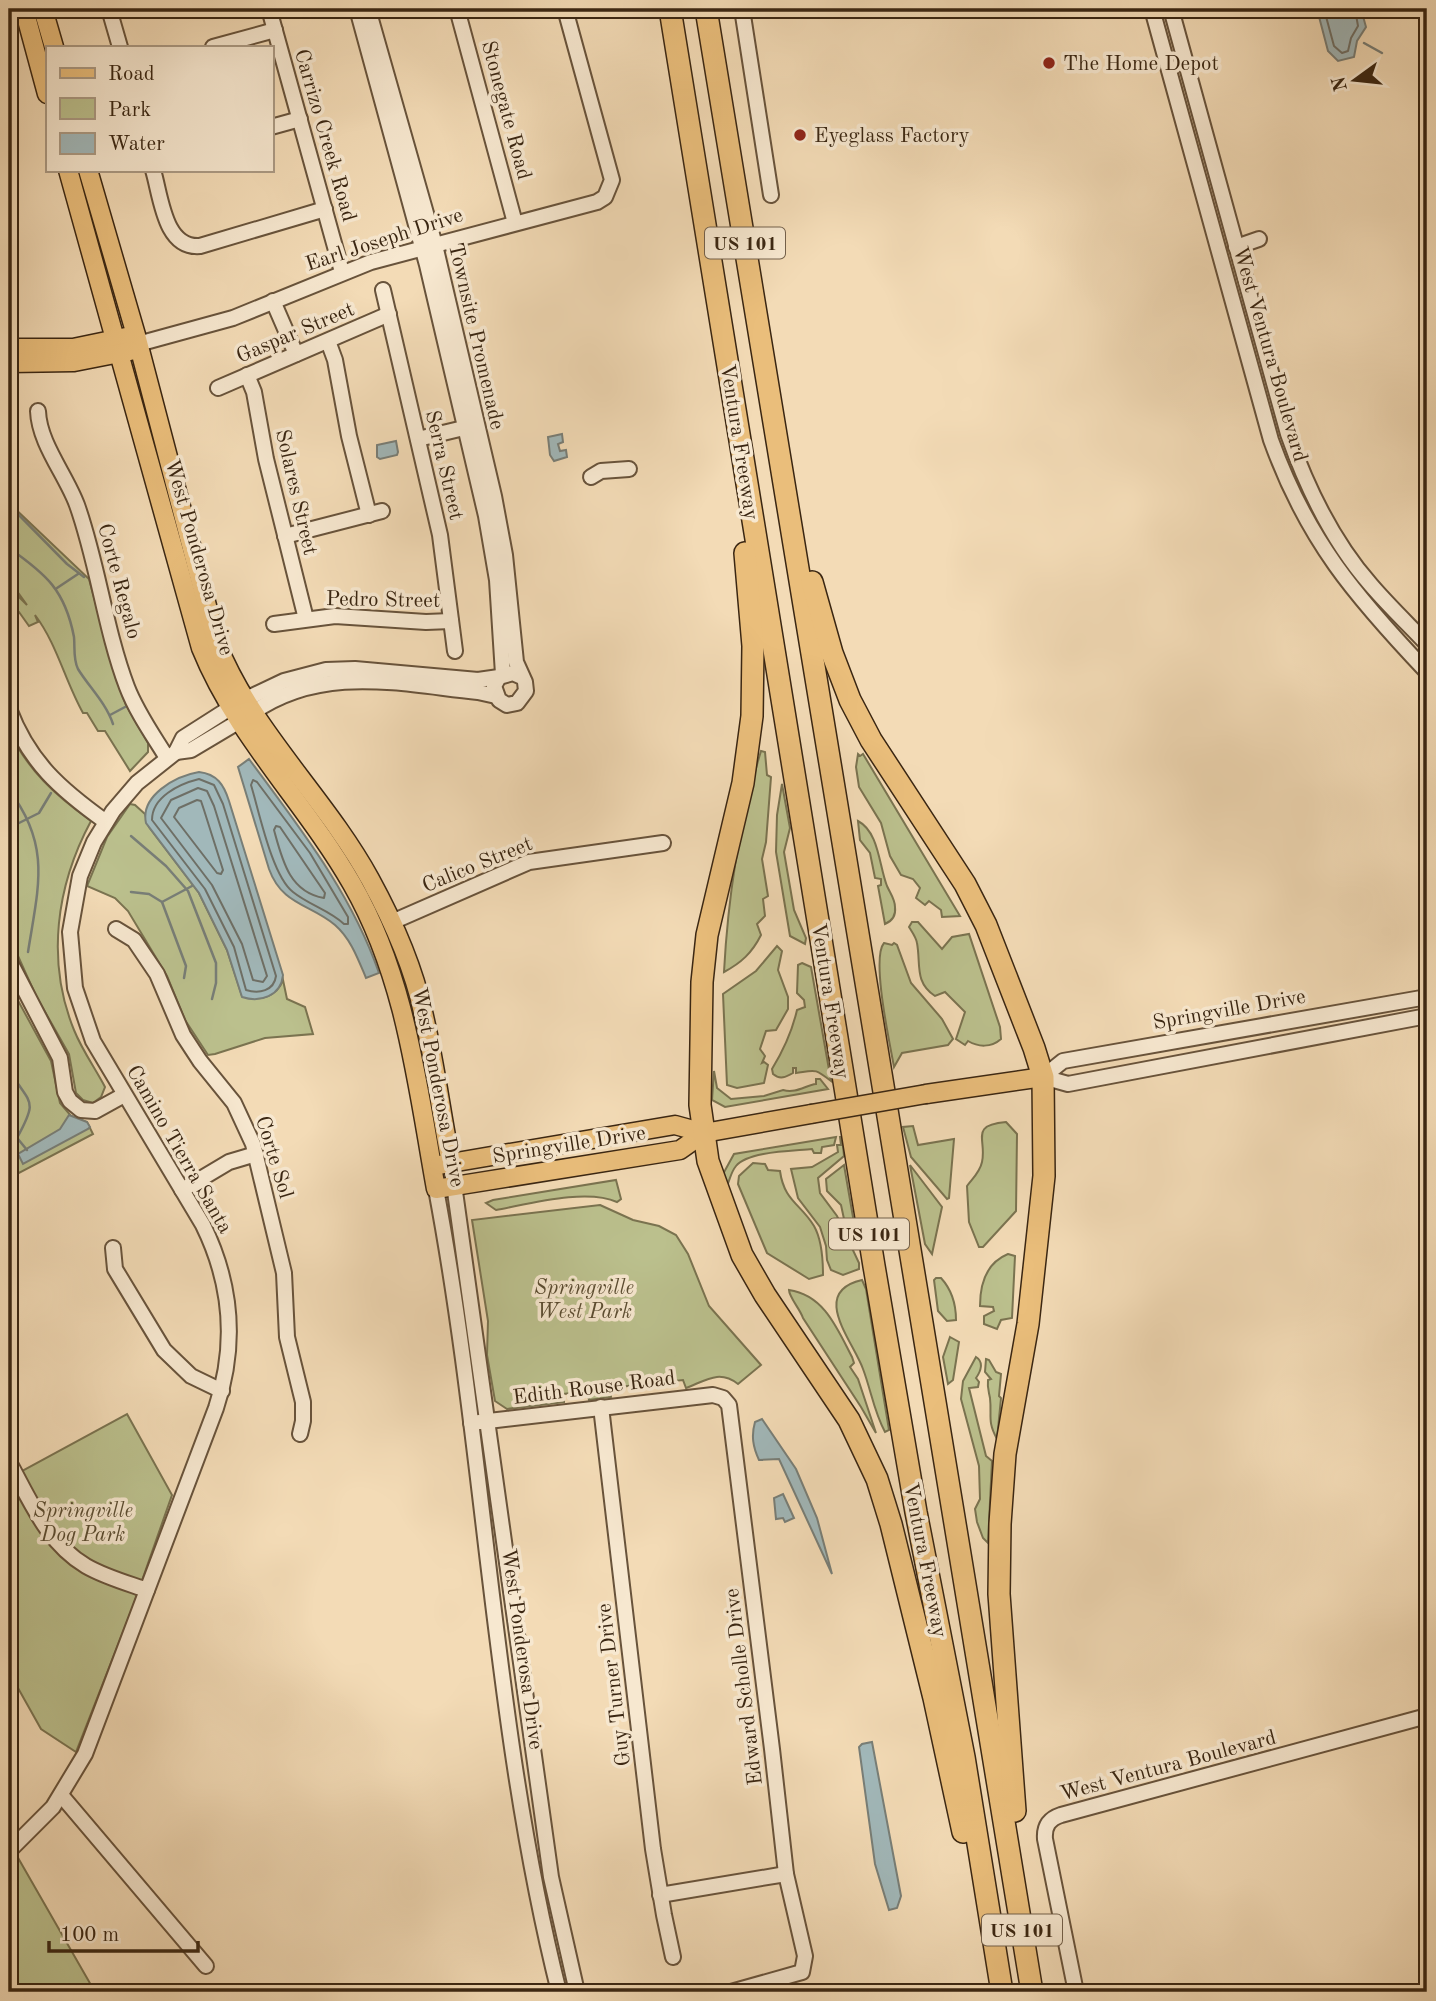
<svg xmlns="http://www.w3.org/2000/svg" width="1436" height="2001" viewBox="0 0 1436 2001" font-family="'Old Standard TT',serif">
  <rect width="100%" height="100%" fill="#f3dbb6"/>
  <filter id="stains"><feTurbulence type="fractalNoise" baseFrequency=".00286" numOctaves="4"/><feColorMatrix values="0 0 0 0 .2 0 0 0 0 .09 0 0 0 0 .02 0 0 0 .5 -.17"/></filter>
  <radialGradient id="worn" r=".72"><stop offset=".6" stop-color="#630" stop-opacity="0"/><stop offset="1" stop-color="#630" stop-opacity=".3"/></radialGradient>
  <!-- green -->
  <g fill="#bbc08d" stroke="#7a7350" stroke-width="2">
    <path d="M9,503L89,579L116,679L126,705L148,743V752L130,771L105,731H98L87,713H83C65,681 57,644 35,615L38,622L29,626L19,612L9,614V607L19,597L27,605L19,594L9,602Z"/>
    <path d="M9,730C27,770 56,796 91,821C56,886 46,961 74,1030C82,1050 95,1068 105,1087L101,1097L93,1103L83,1100L76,1093L69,1054L36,996L9,936Z"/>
    <path d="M761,751L765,752L767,775L771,777L766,842L762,859L768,896L763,899L765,916L757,924L761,935C752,953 741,963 724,972C728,897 739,823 761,751Z"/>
    <path d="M858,754L860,756L863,754L960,916L942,917L941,910L929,901L925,905L916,898L920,888L913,879L901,875L890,856L881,823L859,787L856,767Z"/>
    <path d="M782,784L790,828L784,852L794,910L806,938L805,944L790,936L776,852L777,815Z"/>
    <path d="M130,804L135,805L145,814L149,827L199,893L227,950L242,996C259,1002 277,997 283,980L287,999L305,1007L313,1034L265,1038L215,1054L208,1055L185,1020L167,976L128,911L115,898L87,886L107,837Z"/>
    <path d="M858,821C879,832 879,866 887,886C890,893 895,899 895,907C896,915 892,921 885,924L878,886L881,885V879L875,878L870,853L860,840Z"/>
    <path d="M912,922H918L942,949L952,937L969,934L1000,1027L1001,1039C991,1048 978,1047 968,1041L965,1045L956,1039L965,1012L945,992L935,996C914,982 921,964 917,943C916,937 912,932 909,927Z"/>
    <path d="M884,943L892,945L894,943L897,945L911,983L942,1019L953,1039L948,1045L902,1053L894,1067C890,1044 871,958 884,943Z"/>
    <path d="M777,946L782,951L778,970L788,997V1009L776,1030L766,1031L760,1049L765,1056L762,1063L764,1062L768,1065L764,1083L737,1088L727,1085L723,994L756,971Z"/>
    <path d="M802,963L811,967L831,1081C814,1068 816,1070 796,1073V1068H793V1073C786,1077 780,1080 773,1074L772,1069C783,1051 792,1032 797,1010L805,1007L804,1000L797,993L798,965Z"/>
    <path d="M9,984L51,1061L60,1103L71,1116L87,1122L93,1134L19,1173L9,1157Z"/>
    <path d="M714,1071L717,1088L731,1099L764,1096L783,1090C796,1094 806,1085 816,1084V1079H820L828,1089L725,1107L712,1100Z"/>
    <path d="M1006,1122L1017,1134L1016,1211L983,1247H979L969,1222L967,1186C973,1178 980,1172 982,1162C987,1140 969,1125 1006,1122Z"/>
    <path d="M913,1126L918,1145L954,1139L949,1198L947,1199L911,1157L903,1127Z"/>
    <path d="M836,1137L834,1145L822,1147L821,1153H814L812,1149C794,1151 748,1151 736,1166C731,1172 730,1179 727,1186L723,1174L734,1154Z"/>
    <path d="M840,1137H842L844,1156L818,1178L820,1193L837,1216L859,1263V1269L843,1275L831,1270L827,1260L826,1246L820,1227L798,1198L791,1169L812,1167L838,1152L837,1145H841Z"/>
    <path d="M753,1163L765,1164L768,1170L780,1171C784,1201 801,1204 814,1226C822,1240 823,1260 823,1275L809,1279L767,1253L738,1184L739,1176Z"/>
    <path d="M844,1165L858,1246L857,1248L844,1219L841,1205L827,1191L826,1179Z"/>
    <path d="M910,1165L942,1207L932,1254L925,1244Z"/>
    <path d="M616,1180L621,1199L617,1202C586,1188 529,1204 496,1210L486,1203L493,1200Z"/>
    <path d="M600,1205L633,1220L659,1226L676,1235L688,1254L709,1306L761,1365L738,1384C719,1369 705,1381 686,1388L683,1380L610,1388L611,1397L589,1400L587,1391L564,1394V1402L507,1409L495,1401L487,1355L488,1321L472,1220Z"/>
    <path d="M1008,1254L1015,1256L1012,1318L1001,1320L997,1329L984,1324V1316L994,1311L993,1307L980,1306C980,1284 986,1263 1008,1254Z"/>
    <path d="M936,1278H941C952,1290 956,1305 956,1320L947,1321L938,1311L934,1280Z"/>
    <path d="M862,1280L866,1289L889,1430L885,1432C874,1412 871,1390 863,1369C853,1341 809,1292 862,1280Z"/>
    <path d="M789,1290C824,1295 837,1328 852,1357L854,1363L850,1367L858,1379L876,1433L861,1407L803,1318C800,1309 789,1297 789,1290Z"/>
    <path d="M950,1337L959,1342L953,1380L948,1384L943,1357Z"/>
    <path d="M976,1357C984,1362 981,1371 976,1378L979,1382L978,1387L969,1388L986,1456L992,1461L988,1543L983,1538L977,1522L975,1509L980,1499L979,1466L961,1399L963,1381Z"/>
    <path d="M986,1359L989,1360L996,1372L1001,1374L999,1396L1001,1398L997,1439C987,1421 992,1416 990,1398C989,1392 987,1388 988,1380L991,1379L985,1372Z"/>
    <path d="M127,1414L172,1495L132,1609L76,1752L41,1729L9,1672V1478Z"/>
    <path d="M17,1856L95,1992H9V1861Z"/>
  </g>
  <!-- water -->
  <g fill="#a1b8ba" stroke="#787e77" stroke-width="2">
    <path d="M1317,9H1361L1366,27L1357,41L1354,57L1338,61L1328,51Z"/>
    <path d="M562,434L563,442L558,444L560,451L566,450L567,457L554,461L550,455L548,437Z"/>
    <path d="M396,441L398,452L397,455L380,459L377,457V445Z"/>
    <path d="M249,759C299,827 351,892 379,973L366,978C358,959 351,939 335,925C310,904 282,905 269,869L238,767Z"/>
    <path d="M199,772C217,774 224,785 229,801L283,975C281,996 260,1003 242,997L227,950L199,893L146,823C140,796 175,776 199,772Z"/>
    <path d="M69,1115L87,1122L90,1127L88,1129L23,1164L18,1154L60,1129Z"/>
    <path d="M762,1419L796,1469L817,1518L832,1574L779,1459L759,1460C753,1447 751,1436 755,1422Z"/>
    <path d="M783,1494L794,1518L785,1522L783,1518L776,1519L774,1498Z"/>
    <path d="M872,1742L901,1896L897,1908L889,1910L875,1864L859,1747L862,1744Z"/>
  </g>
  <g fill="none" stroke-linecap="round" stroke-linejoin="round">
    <!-- shore -->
    <g stroke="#6e6f66" stroke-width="2">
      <path d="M1324,9L1334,46L1342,53L1348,51L1351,38L1358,26L1355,9"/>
      <path d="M199,779L214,785L223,804L276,976C274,991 259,994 246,990L234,947L205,889L152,820C152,797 179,784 199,779Z"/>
      <path d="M253,780L257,782L310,853L348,917V924H344C329,910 309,905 293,892C272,876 259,811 251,785Z"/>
      <path d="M198,788L207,791L214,806L267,976L263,982L253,980L242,944L212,885L161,818L171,800Z"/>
      <path d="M197,800L201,801L204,810L223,870L221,874L217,873L174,817L179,808Z"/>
      <path d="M276,826L280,827L325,893L324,898C289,892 282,859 274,830Z"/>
    </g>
    <!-- stream -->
    <g stroke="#787e77" stroke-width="2.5">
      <path d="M1418,9L1427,43"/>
      <path d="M1364,43L1382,53"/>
      <path d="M1420,81L1427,86"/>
      <path d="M9,505L67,564L84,577"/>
      <path d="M9,548C46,574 65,590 74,637C75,647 73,659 78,669C89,687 106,703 113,724"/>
      <path d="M57,588L78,574"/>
      <path d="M110,715L125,707"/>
      <path d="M9,790C52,846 38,888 28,952"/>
      <path d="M9,828L39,813L51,793"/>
      <path d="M131,836L166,866L188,891L216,963V983L212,999"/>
      <path d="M131,892L149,894L162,902L186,966L184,978"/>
      <path d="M162,902L192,886"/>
      <path d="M9,1070C30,1105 39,1098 17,1138"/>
      <path d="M9,1128L27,1150"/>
    </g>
    <!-- minor casing -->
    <g stroke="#68533b" stroke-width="18">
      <g id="minor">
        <path d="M109,9L120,47"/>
        <path d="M269,9L342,272"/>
        <path d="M357,9L427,265L486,516L497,580L503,674"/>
        <path d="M368,9L435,245L494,496L505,555L516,662L525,682L526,691L517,703L507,705L499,700L494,686L499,677L513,673L522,677"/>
        <path d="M457,9L515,223"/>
        <path d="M742,9L771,195"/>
        <path d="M1152,9L1271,440C1307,540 1355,596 1427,672"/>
        <path d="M1171,9L1288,434C1307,488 1333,542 1371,585C1389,606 1409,625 1427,644"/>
        <path d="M9,13L13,9"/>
        <path d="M213,47L275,30"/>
        <path d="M271,127L300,119"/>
        <path d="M153,170C161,196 164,249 200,246L325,209"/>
        <path d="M1236,247L1259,239"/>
        <path d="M383,290L440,535L455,651"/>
        <path d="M273,301L296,354"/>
        <path d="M328,341L335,360L349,436L369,515"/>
        <path d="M138,344L233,318L371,262L597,202L605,197L612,180L565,9"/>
        <path d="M247,375L254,392L266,459L306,619"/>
        <path d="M218,388L389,314"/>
        <path d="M38,411C39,443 66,475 77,505C98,564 105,629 127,687C137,713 153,735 167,758"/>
        <path d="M418,439L472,426"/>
        <path d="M591,477L601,471L629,469"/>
        <path d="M285,536L382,511"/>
        <path d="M274,624L335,616L426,622L451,621"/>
        <path d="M244,700L284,681L326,670L355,669L478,680L499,677"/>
        <path d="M9,709C29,762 60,789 106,822"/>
        <path d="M252,713C322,664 399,684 478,692L496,696"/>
        <path d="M176,752L191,750L238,722"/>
        <path d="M392,922L529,862L663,843"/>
        <path d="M116,929L134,940L157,974L183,1035L200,1061L234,1103L253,1144L284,1273L287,1337L303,1402V1421L300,1434"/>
        <path d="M9,960L60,1058L65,1092L70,1101L81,1110L95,1111L124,1095"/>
        <path d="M1043,1077L1063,1061L1427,997"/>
        <path d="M1043,1077L1068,1084L1427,1016"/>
        <path d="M451,1163L551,1877L577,1992"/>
        <path d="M436,1189C486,1455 493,1729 559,1992"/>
        <path d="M182,1190L229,1162L256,1154"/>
        <path d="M113,1248L115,1269L164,1350L191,1376L222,1391"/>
        <path d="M601,1407L653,1849L664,1915L673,1957"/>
        <path d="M471,1423L713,1395L723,1398L729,1405L772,1749L786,1874L805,1956L802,1972L731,1992"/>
        <path d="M9,1462C30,1500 47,1543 86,1566C105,1577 127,1583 147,1590"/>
        <path d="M61,1795L206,1966"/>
        <path d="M9,1851L53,1807L85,1754L216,1408C237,1345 232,1284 203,1225L93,1041L75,988L70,932L80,876L94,842L113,811L137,783L176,752L183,738L230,708"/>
        <path d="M660,1895L786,1874"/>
        <path d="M1076,1992L1045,1839C1044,1826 1049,1819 1061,1815L1427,1716"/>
      </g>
    </g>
    <!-- major casing -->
    <g stroke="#3a2612" stroke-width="21">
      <g id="major">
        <path d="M24,9L47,94"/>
        <path d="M43,9L54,47"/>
        <path d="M68,170L201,648C237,737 305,802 352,884C406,978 417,1084 436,1189L680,1150L704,1133"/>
        <path d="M88,170L136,335L217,644C253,733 325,797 370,879C393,921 413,966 423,1012C435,1062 441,1113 451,1163"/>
        <path d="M9,348H73L126,337"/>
        <path d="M9,363L74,362L130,351"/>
        <path d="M926,1094L1043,1077"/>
        <path d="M439,1165L675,1125L704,1133L811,1114"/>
      </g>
    </g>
    <!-- highway casing -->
    <g stroke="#3a2612" stroke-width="24">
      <g id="highway">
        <path d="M670,9L874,1266L916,1512L964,1757L1002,1992"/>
        <path d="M706,9L1032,1992"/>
        <path d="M745,553L753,646L752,716L743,783L707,935L702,982L700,1105L708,1161L742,1255L765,1295L849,1420L877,1479L891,1524L934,1698L963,1832"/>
        <path d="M812,582L832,653L850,700L871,740L965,884L986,925L1034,1048L1043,1077L1044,1176L1028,1324L1005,1454L1000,1524L999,1594L1015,1811"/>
      </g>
    </g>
    <!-- minor -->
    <use href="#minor" stroke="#f7e8d0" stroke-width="14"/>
    <!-- major -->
    <use href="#major" stroke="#eabe7b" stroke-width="18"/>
    <!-- highway -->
    <use href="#highway" stroke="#eabe7b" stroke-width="21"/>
    <!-- major-bridge casing -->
    <g stroke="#3a2612" stroke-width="21" stroke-linecap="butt">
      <path id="major-bridge" d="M811,1114L926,1094"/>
    </g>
    <!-- major-bridge -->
    <use href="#major-bridge" stroke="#eabe7b" stroke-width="18"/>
  </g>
  <!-- markers -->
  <g fill="#8f2418" stroke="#f7e8d0" stroke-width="2.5">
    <circle cx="1049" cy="63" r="7"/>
    <circle cx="800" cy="135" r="7"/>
  </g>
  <g text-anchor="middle" stroke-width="7" stroke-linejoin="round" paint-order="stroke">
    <!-- shield labels -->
    <g fill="#f7e8d0" stroke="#73604b" stroke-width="2">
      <rect x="705" y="227.5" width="80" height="31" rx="5"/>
      <rect x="829" y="1218.5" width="80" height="31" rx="5"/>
      <rect x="982" y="1914.5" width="80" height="31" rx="5"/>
    </g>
    <g font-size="19" font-weight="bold" fill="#3a2612">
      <text x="745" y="250">US 101</text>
      <text x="869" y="1241">US 101</text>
      <text x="1022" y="1937">US 101</text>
    </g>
    <!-- poi labels -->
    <g font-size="21" fill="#3a2612" stroke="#f7e8d0" text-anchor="start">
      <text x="1063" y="70">The Home Depot</text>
      <text x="814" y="142">Eyeglass Factory</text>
    </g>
    <!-- street labels -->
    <g font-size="21" fill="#3a2612" stroke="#f7e8d0">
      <text transform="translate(507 110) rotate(75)" y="7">Stonegate Road</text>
      <text transform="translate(326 135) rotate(74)" y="7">Carrizo Creek Road</text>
      <text transform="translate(384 239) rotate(-18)" y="7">Earl Joseph Drive</text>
      <text transform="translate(295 332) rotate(-23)" y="7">Gaspar Street</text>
      <text transform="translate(477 336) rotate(77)" y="7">Townsite Promenade</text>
      <text transform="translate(1271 354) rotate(74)" y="7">West Ventura Boulevard</text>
      <text transform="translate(740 442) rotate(81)" y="7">Ventura Freeway</text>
      <text transform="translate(445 465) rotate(77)" y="7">Serra Street</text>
      <text transform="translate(297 492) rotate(77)" y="7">Solares Street</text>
      <text transform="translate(200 557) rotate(74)" y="7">West Ponderosa Drive</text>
      <text transform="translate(120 581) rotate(75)" y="7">Corte Regalo</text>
      <text transform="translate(383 599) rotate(1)" y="7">Pedro Street</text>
      <text transform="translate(477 864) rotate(-22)" y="7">Calico Street</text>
      <text transform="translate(831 1001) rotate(81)" y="7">Ventura Freeway</text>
      <text transform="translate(1229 1009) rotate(-10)" y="7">Springville Drive</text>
      <text transform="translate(439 1087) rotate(79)" y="7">West Ponderosa Drive</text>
      <text transform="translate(569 1144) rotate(-9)" y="7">Springville Drive</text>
      <text transform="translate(180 1149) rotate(60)" y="7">Camino Tierra Santa</text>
      <text transform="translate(275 1157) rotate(73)" y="7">Corte Sol</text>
      <text transform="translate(594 1387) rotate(-7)" y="7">Edith Rouse Road</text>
      <text transform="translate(926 1560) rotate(79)" y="7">Ventura Freeway</text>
      <text transform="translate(523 1649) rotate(82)" y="7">West Ponderosa Drive</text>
      <text transform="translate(613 1685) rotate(-97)" y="7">Guy Turner Drive</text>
      <text transform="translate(743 1687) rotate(-97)" y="7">Edward Scholle Drive</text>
      <text transform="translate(1168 1765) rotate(-15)" y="7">West Ventura Boulevard</text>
    </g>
    <!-- park labels -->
    <g font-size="21" font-style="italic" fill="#5a4c31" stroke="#f7e8d0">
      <text x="584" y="1294">Springville<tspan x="584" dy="24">West Park</tspan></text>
      <text x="83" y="1517">Springville<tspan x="83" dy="24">Dog Park</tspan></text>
    </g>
  </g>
  <!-- margin -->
  <rect width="1436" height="2001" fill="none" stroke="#f3dbb6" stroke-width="35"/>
  <rect x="10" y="10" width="1415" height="1980" fill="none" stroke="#3a2612" stroke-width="3.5"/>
  <rect x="18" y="18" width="1401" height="1966" fill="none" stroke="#3a2612" stroke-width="2"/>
  <!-- legend -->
  <rect x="46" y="46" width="228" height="126" fill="#f7e8d0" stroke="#ab9a84" stroke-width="2"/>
  <rect x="60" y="68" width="35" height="10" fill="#eabe7b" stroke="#ab9a84" stroke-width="2"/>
  <text x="108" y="80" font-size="21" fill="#3a2612">Road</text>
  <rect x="60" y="98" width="35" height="21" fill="#bbc08d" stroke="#ab9a84" stroke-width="2"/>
  <text x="108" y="116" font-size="21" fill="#3a2612">Park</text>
  <rect x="60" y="133" width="35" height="21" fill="#a1b8ba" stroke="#ab9a84" stroke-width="2"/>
  <text x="108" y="150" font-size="21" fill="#3a2612">Water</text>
  <!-- north arrow -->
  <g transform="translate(1355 80) rotate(255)" stroke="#f7e8d0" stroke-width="5" paint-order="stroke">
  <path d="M0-5L12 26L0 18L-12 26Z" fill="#3a2612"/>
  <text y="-10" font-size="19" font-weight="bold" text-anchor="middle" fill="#3a2612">N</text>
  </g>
  <!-- scale -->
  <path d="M49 1941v10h149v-10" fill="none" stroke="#3a2612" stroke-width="3.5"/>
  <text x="60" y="1941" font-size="21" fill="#3a2612" stroke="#f7e8d0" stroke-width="5" paint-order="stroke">100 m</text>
  <rect width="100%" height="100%" filter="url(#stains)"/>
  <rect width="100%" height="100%" fill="url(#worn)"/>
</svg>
